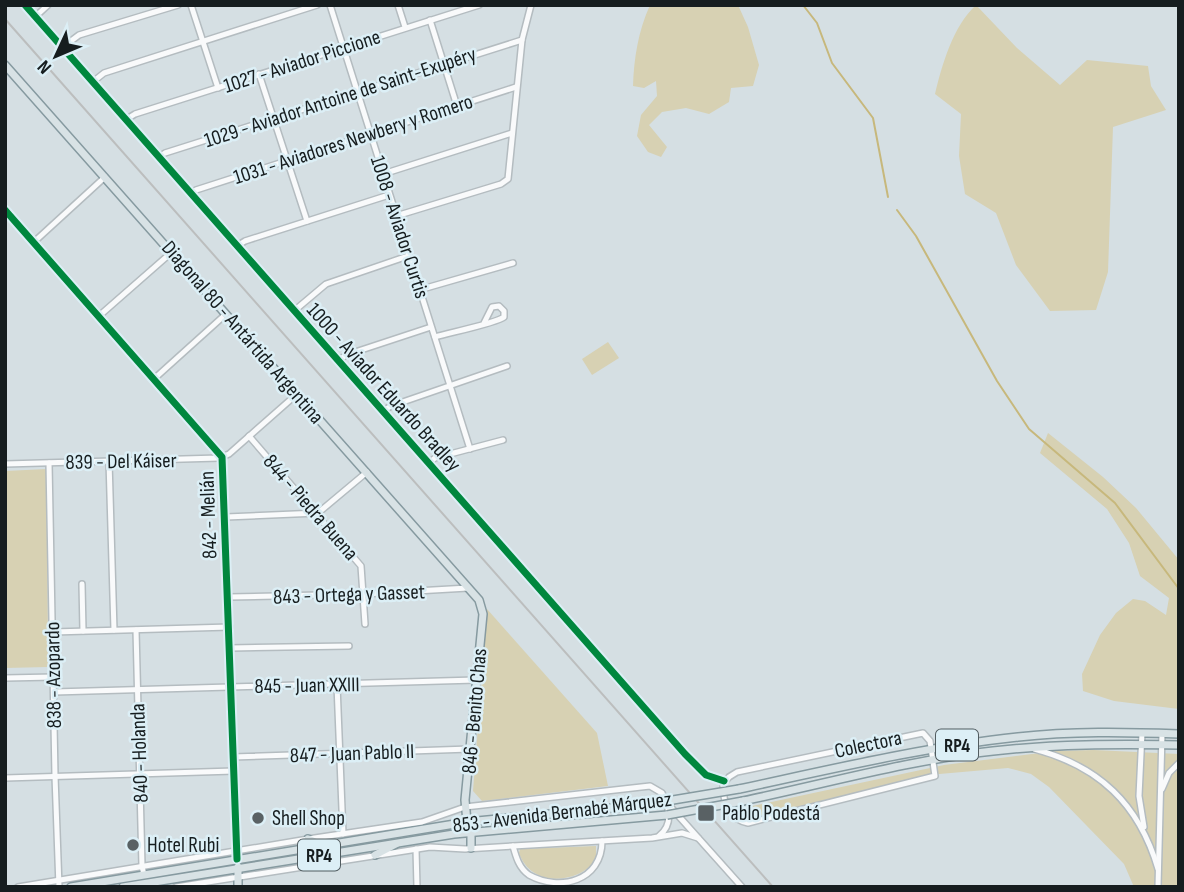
<svg xmlns="http://www.w3.org/2000/svg" width="1184" height="892" viewBox="0 0 1184 892" font-family="'Sofia Sans Condensed',sans-serif">
  <rect width="100%" height="100%" fill="#d5dfe3"/>
  <!-- green -->
  <g fill="#d7d1b3">
    <path d="M650,5H738L748,27L759,65L753,86L731,88L729,102L709,114L686,108L662,112L649,125L667,147L661,157L648,152L637,136L641,115L657,96L656,81L644,88L633,86C634,58 638,32 650,5Z"/>
    <path d="M976,5L1017,48L1060,85L1087,60L1148,66L1151,86L1166,110L1113,127L1108,272L1096,310L1050,311L1016,265L996,213L965,194L959,156L961,114L935,94C942,65 953,26 976,5Z"/>
    <path d="M608,342L619,358L592,375L582,359Z"/>
    <path d="M1048,433L1103,477L1136,508L1179,560V709L1114,701L1083,691L1082,674L1100,635L1116,613L1133,599L1145,601L1166,615L1169,598L1140,576L1129,543L1107,509L1040,453Z"/>
    <path d="M47,469L48,667L5,668V471Z"/>
    <path d="M487,609L597,733L608,786L482,801L473,791Z"/>
    <path d="M1094,750L1179,754V887H1134L1124,864L1049,787L1031,774L1008,768L928,775L865,792L748,818H740L735,813L743,808L944,765L1056,751Z"/>
    <path d="M596,846V861C574,885 531,887 519,853L520,849Z"/>
  </g>
  <g fill="none" stroke-linecap="round" stroke-linejoin="round">
    <!-- stream -->
    <g stroke="#c7b87c" stroke-width="2">
      <path d="M803,5L817,23L832,63L873,118L888,197"/>
      <path d="M897,210L916,236L997,381L1029,429L1115,503L1179,589"/>
    </g>
    <!-- minor casing -->
    <g stroke="#b4bcc0" stroke-width="8">
      <g id="minor">
        <path d="M25,5L685,754L706,775L724,781"/>
        <path d="M191,5L218,88"/>
        <path d="M330,5L470,449"/>
        <path d="M398,5L405,27"/>
        <path d="M35,17L48,5"/>
        <path d="M430,20L457,106"/>
        <path d="M63,47L79,35L178,5"/>
        <path d="M259,74L307,221"/>
        <path d="M94,81L104,73L317,5"/>
        <path d="M127,119L135,114L479,5"/>
        <path d="M159,157L165,153L522,40"/>
        <path d="M383,174L512,133"/>
        <path d="M191,194L196,190L516,87"/>
        <path d="M5,210L222,457L237,859"/>
        <path d="M396,216L501,184L508,179L522,40L531,5"/>
        <path d="M34,242L105,177"/>
        <path d="M237,246L245,241L389,195"/>
        <path d="M419,290L513,263"/>
        <path d="M294,311L326,284L408,256"/>
        <path d="M99,316L172,252"/>
        <path d="M435,337C448,333 497,323 504,317V311L499,306L492,307L484,323"/>
        <path d="M338,361L346,355L431,327"/>
        <path d="M155,378L226,314"/>
        <path d="M383,411L391,406L507,366"/>
        <path d="M249,436L361,566L365,624"/>
        <path d="M109,461L114,630"/>
        <path d="M49,463L55,776L59,887"/>
        <path d="M429,463L435,458L503,440"/>
        <path d="M5,464L219,458L229,454L297,394"/>
        <path d="M226,517L318,513L367,472"/>
        <path d="M82,584L83,631"/>
        <path d="M229,597L364,594L468,588"/>
        <path d="M136,630L142,866L144,875"/>
        <path d="M53,632L230,627"/>
        <path d="M230,648L349,646"/>
        <path d="M5,678L54,677"/>
        <path d="M337,685L343,834"/>
        <path d="M54,692L476,680"/>
        <path d="M923,733L930,741L935,776L748,823C728,819 723,803 723,784L729,777L737,772Z"/>
        <path d="M1142,733L1139,796L1144,827"/>
        <path d="M1034,749C1099,766 1139,804 1158,869"/>
        <path d="M233,757L470,749"/>
        <path d="M5,778L234,771"/>
        <path d="M1162,789L1169,773L1179,763"/>
        <path d="M667,803L742,887"/>
        <path d="M513,846C516,857 519,868 529,875C560,892 602,881 602,841"/>
        <path d="M416,849L417,887"/>
        <path d="M18,887L308,839L422,822L465,807L650,786L662,793C670,808 673,825 659,836"/>
        <path d="M176,887L430,847L465,849L513,846L652,838L682,833L698,838"/>
        <path d="M1158,887L1162,734"/>
      </g>
    </g>
    <!-- major casing -->
    <g stroke="#869aa0" stroke-width="10">
      <g id="major">
        <path d="M5,65L479,600L483,614L465,800L467,822"/>
        <path d="M739,789C832,769 924,747 1018,737C1072,731 1125,732 1179,734"/>
        <path d="M743,801C825,784 909,760 993,751C1055,744 1116,744 1179,745"/>
        <path d="M471,832V848"/>
        <path d="M308,839L322,845"/>
        <path d="M375,855L396,844"/>
        <path d="M238,867V887"/>
        <path d="M71,887L467,822L643,805"/>
        <path d="M123,887L454,834L667,815"/>
      </g>
    </g>
    <!-- minor -->
    <use href="#minor" stroke="#f9fafb" stroke-width="5"/>
    <!-- major -->
    <use href="#major" stroke="#d8e2e5" stroke-width="7"/>
    <!-- rail -->
    <path stroke="#bcbebe" stroke-width="2" d="M5,19L773,887"/>
    <!-- major-bridge casing -->
    <g stroke="#869aa0" stroke-width="10" stroke-linecap="butt">
      <g id="major-bridge">
        <path d="M643,805L739,789"/>
        <path d="M667,815L743,801"/>
      </g>
    </g>
    <!-- major-bridge -->
    <use href="#major-bridge" stroke="#d8e2e5" stroke-width="7"/>
    <!-- cycleway casing -->
    <g stroke="#dceff6" stroke-width="11">
      <g id="cycleway">
        <path d="M25,5L685,754L706,775L724,781"/>
        <path d="M5,210L222,457L237,859"/>
      </g>
    </g>
    <!-- cycleway -->
    <use href="#cycleway" stroke="#00873e" stroke-width="7"/>
  </g>
  <!-- markers -->
  <g fill="#596164" stroke="#dceff6" stroke-width="2.5">
    <rect x="697" y="804" width="18" height="18" rx="3.5"/>
    <circle cx="258" cy="818" r="7"/>
    <circle cx="133" cy="845" r="7"/>
  </g>
  <g text-anchor="middle" stroke-width="5" stroke-linejoin="round" paint-order="stroke">
    <!-- shield labels -->
    <g fill="#dceff6" stroke="#515c60" stroke-width="2">
      <rect x="936" y="729.5" width="42" height="31" rx="5"/>
      <rect x="298" y="839.5" width="42" height="31" rx="5"/>
    </g>
    <g font-size="19" font-weight="bold" fill="#161d1f">
      <text x="957" y="752">RP4</text>
      <text x="319" y="862">RP4</text>
    </g>
    <!-- street labels -->
    <g font-size="21" fill="#161d1f" stroke="#dceff6">
      <text transform="translate(302 61) rotate(-18)" y="7">1027 - Aviador Piccione</text>
      <text transform="translate(340 97) rotate(-18)" y="7">1029 - Aviador Antoine de Saint-Exupéry</text>
      <text transform="translate(353 139) rotate(-18)" y="7">1031 - Aviadores Newbery y Romero</text>
      <text transform="translate(400 227) rotate(72)" y="7">1008 - Aviador Curtis</text>
      <text transform="translate(243 332) rotate(49)" y="7">Diagonal 80 - Antártida Argentina</text>
      <text transform="translate(384 387) rotate(48)" y="7">1000 - Aviador Eduardo Bradley</text>
      <text transform="translate(121 461) rotate(-1)" y="7">839 - Del Káiser</text>
      <text transform="translate(311 507) rotate(49)" y="7">844 - Piedra Buena</text>
      <text transform="translate(208 515) rotate(-92)" y="7">842 - Melián</text>
      <text transform="translate(349 594) rotate(-2)" y="7">843 - Ortega y Gasset</text>
      <text transform="translate(53 675) rotate(-91)" y="7">838 - Azopardo</text>
      <text transform="translate(307 685) rotate(-1)" y="7">845 - Juan XXIII</text>
      <text transform="translate(474 711) rotate(-85)" y="7">846 - Benito Chas</text>
      <text transform="translate(868 744) rotate(-12)" y="7">Colectora</text>
      <text transform="translate(139 753) rotate(-92)" y="7">840 - Holanda</text>
      <text transform="translate(352 753) rotate(-2)" y="7">847 - Juan Pablo II</text>
      <text transform="translate(562 812) rotate(-7)" y="7">853 - Avenida Bernabé Márquez</text>
    </g>
    <!-- poi labels -->
    <g font-size="21" fill="#161d1f" stroke="#dceff6" text-anchor="start">
      <text x="722" y="820">Pablo Podestá</text>
      <text x="272" y="825">Shell Shop</text>
      <text x="147" y="852">Hotel Rubi</text>
    </g>
  </g>
  <!-- border -->
  <rect width="1184" height="892" fill="none" stroke="#161d1f" stroke-width="14"/>
  <!-- north arrow -->
  <g transform="translate(56 56) rotate(226)" stroke="#dceff6" stroke-width="5" paint-order="stroke">
  <path d="M0-5L12 26L0 18L-12 26Z" fill="#161d1f"/>
  <text y="-10" font-size="19" font-weight="bold" text-anchor="middle" fill="#161d1f">N</text>
  </g>
</svg>
